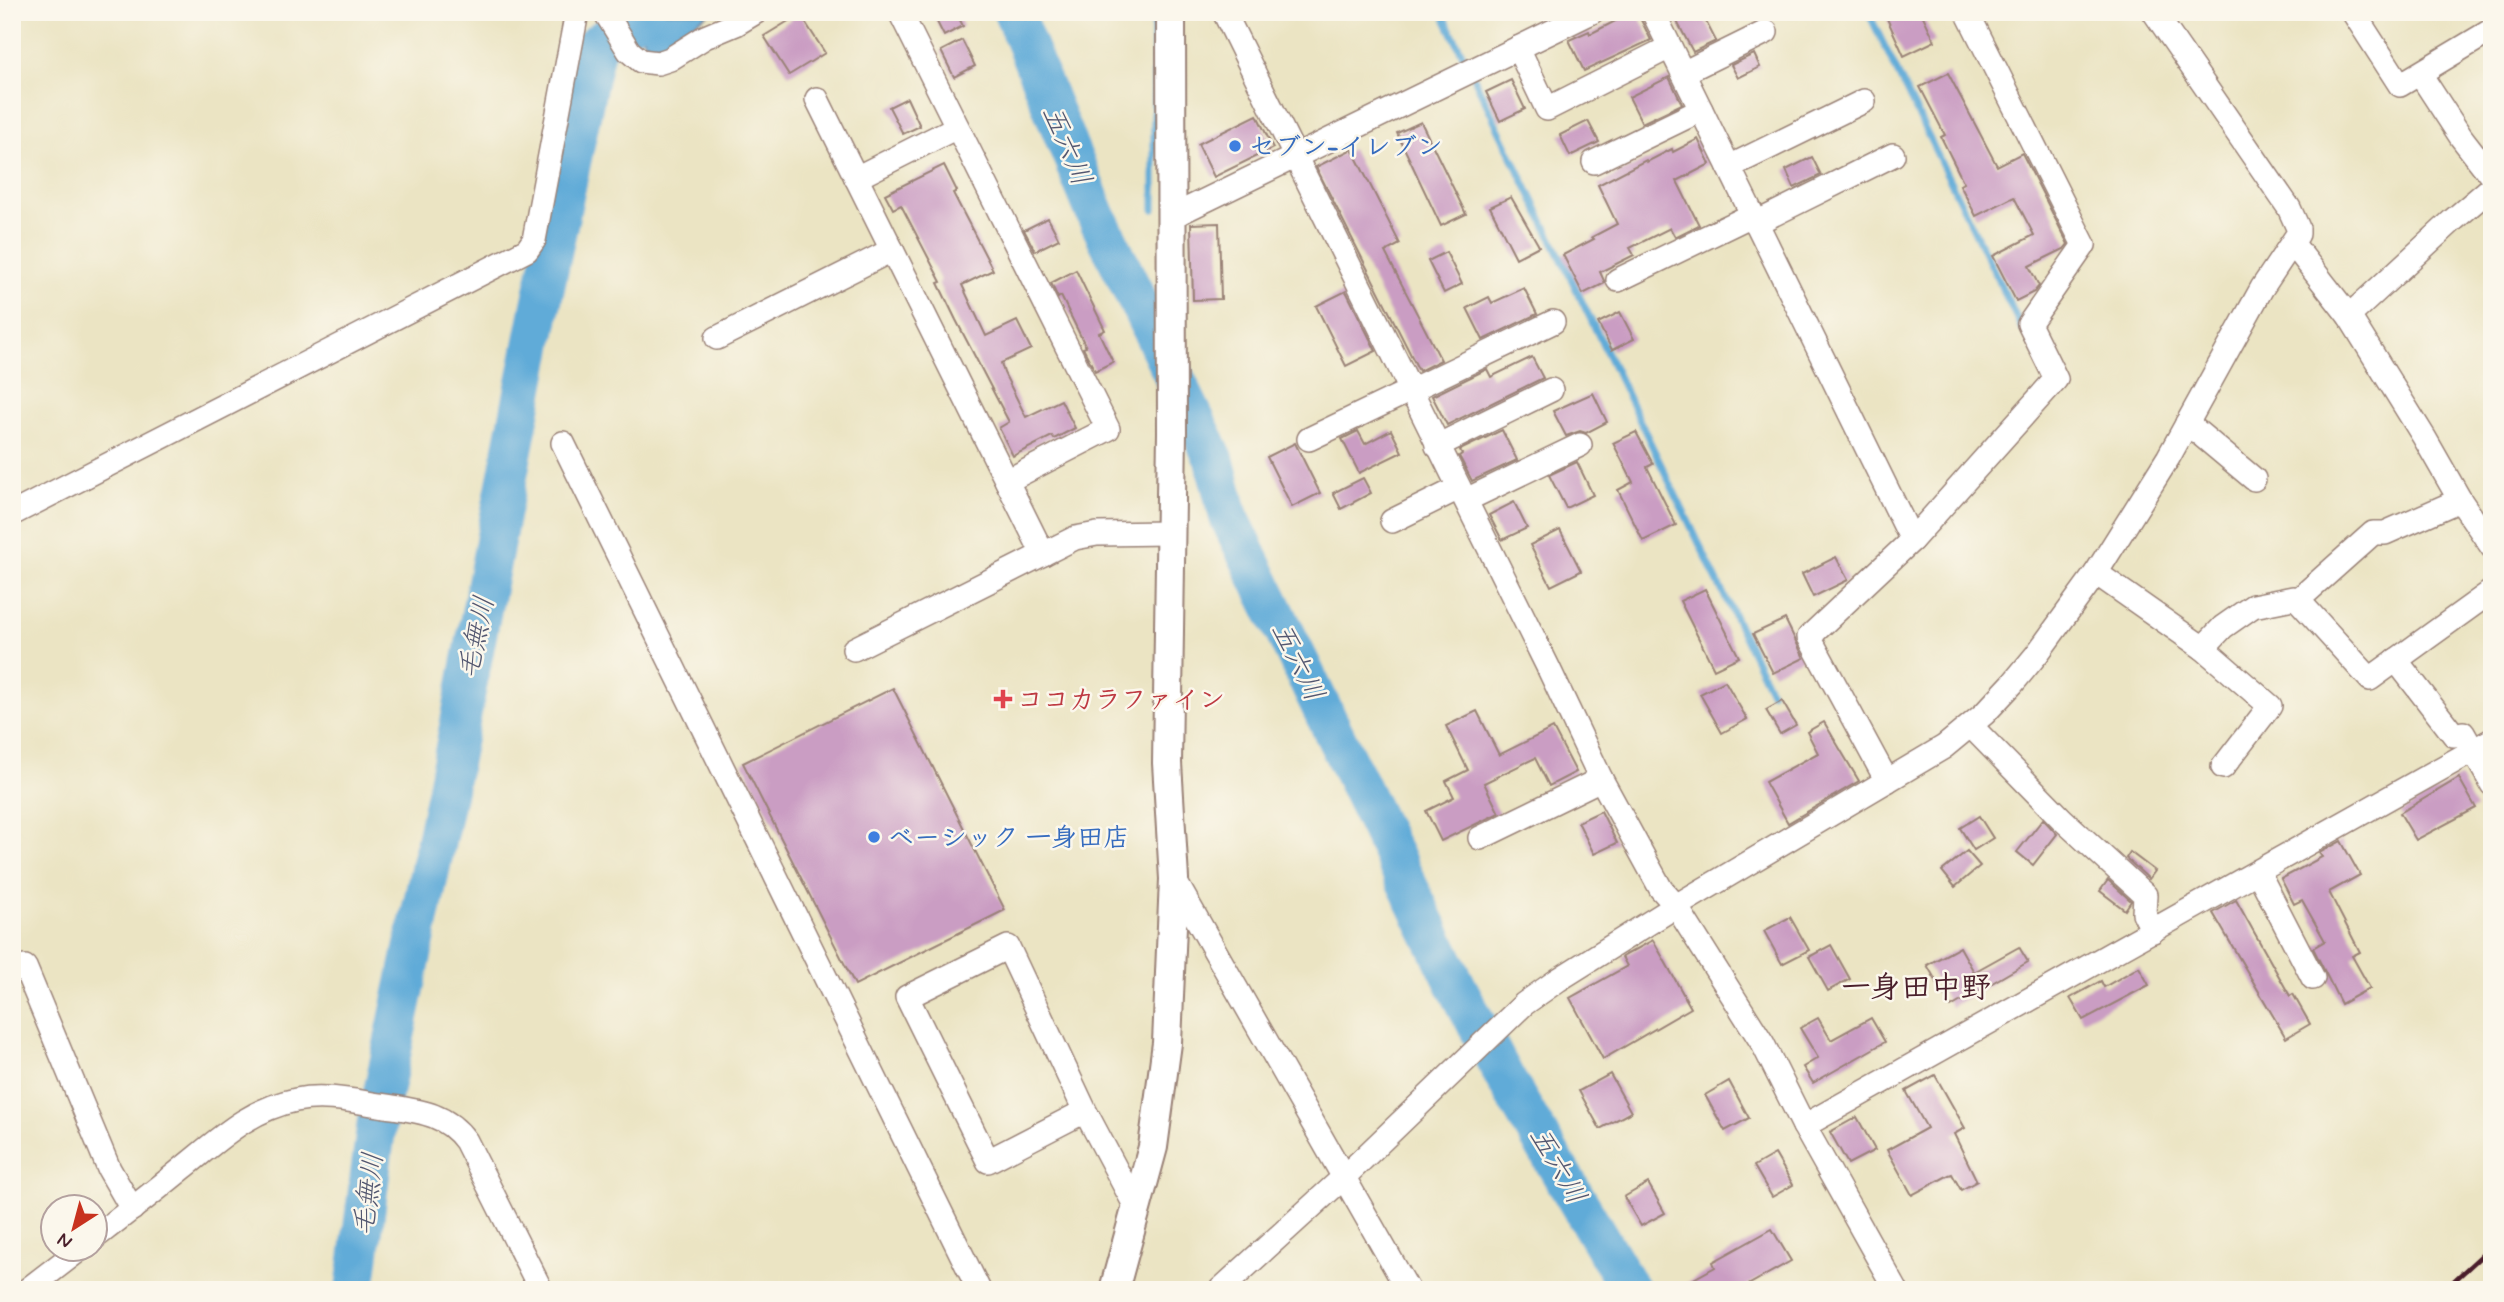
<svg xmlns="http://www.w3.org/2000/svg" width="2504" height="1302" viewBox="0 0 2504 1302" font-family="Mynerve,'Klee One',sans-serif">
  <rect width="100%" height="100%" fill="#fbf7ec"/>
  <filter id="ink" filterUnits="userSpaceOnUse"><feTurbulence type="fractalNoise" baseFrequency=".0143" numOctaves="2"/><feDisplacementMap in="SourceGraphic" scale="14" xChannelSelector="R" yChannelSelector="G"/><feConvolveMatrix kernelMatrix="1 2 1 2 8 2 1 2 1" color-interpolation-filters="sRGB"/></filter>
  <filter id="wash" filterUnits="userSpaceOnUse"><feTurbulence type="fractalNoise" baseFrequency=".00686" numOctaves="4" result="noise"/><feDisplacementMap in="SourceGraphic" scale="28" xChannelSelector="R" yChannelSelector="G"/><feGaussianBlur stdDeviation="1.57" result="paint"/><feColorMatrix in="noise" values="0 0 0 0 0 0 0 0 0 0 0 0 0 0 0 0 0 1.4 0 .05"/><feComposite in="paint" operator="in"/></filter>
  <g filter="url(#wash)">
    <rect width="100%" height="100%" fill="#ebe4c3"/>
    <!-- water -->
    <path fill="#60abd8" stroke="#556582" stroke-width="2" d="M628,12H711L680,33L672,44L647,46Z"/>
    <g fill="none" stroke-linecap="round" stroke-linejoin="round">
      <!-- stream -->
      <g stroke="#60abd8" stroke-width="7">
        <path d="M1442,12L1771,692"/>
        <path d="M1868,12L2022,329"/>
        <path d="M1154,209V12"/>
      </g>
      <!-- river -->
      <g stroke="#60abd8" stroke-width="40">
        <path d="M1013,12L1097,217L1214,459L1229,517L1456,985L1506,1080L1630,1290"/>
        <path d="M355,1290L377,1121L447,789L540,310L596,44L645,12"/>
      </g>
    </g>
    <g id="blocks">
      <!-- building -->
      <g fill="#ca9dc3">
        <path d="M932,12H956L963,26L944,36Z"/>
        <path d="M1633,12H1637L1651,40L1584,71L1569,40L1589,31L1590,34Z"/>
        <path d="M1672,12H1701L1716,41L1693,52Z"/>
        <path d="M1884,12H1921L1935,41L1904,56Z"/>
        <path d="M800,14L825,53L789,75L764,36Z"/>
        <path d="M962,40L975,66L954,77L941,51Z"/>
        <path d="M1754,54L1760,67L1738,78L1731,65Z"/>
        <path d="M1948,73L1997,166L2022,153L2068,244L2064,249L2029,266L2039,286L2034,292L2016,301L1993,256L2034,235L2014,197L1976,216L1960,185L1964,183L1941,137L1945,135L1920,87Z"/>
        <path d="M1669,77L1682,104L1642,123L1629,97Z"/>
        <path d="M1511,80L1525,109L1500,121L1486,92Z"/>
        <path d="M907,98L920,126L903,134L889,107Z"/>
        <path d="M1257,115L1273,148L1214,177L1198,144Z"/>
        <path d="M1588,121L1599,142L1570,156L1560,135Z"/>
        <path d="M1421,122L1466,214L1441,226L1397,133Z"/>
        <path d="M1698,139L1710,164L1677,181L1699,225L1675,237L1670,228L1630,248L1634,255L1600,272L1605,283L1583,294L1563,255L1594,239L1592,237L1617,224L1598,185L1646,160L1647,162L1672,149L1673,152Z"/>
        <path d="M1352,149L1400,244L1385,252L1441,360L1419,371L1316,167Z"/>
        <path d="M1812,157L1821,175L1794,188L1786,170Z"/>
        <path d="M944,165L957,191L953,193L993,270L962,285L969,300L986,336L1017,321L1031,349L1001,363L1004,373L1026,417L1061,400L1075,428L1054,439L1052,436L1013,456L999,428L1009,422L956,320L938,283L941,282L901,205L893,209L885,194Z"/>
        <path d="M1511,197L1539,246L1516,258L1490,207Z"/>
        <path d="M1048,218L1059,239L1035,251L1024,230Z"/>
        <path d="M1219,223L1221,299L1193,300L1191,224Z"/>
        <path d="M1446,252L1462,284L1444,293L1428,261Z"/>
        <path d="M1076,270L1105,330L1099,333L1113,362L1095,371L1083,348L1086,347L1061,296L1058,298L1051,283Z"/>
        <path d="M1524,288L1537,314L1483,340L1467,308L1489,297L1492,303Z"/>
        <path d="M1346,291L1376,351L1346,366L1316,306Z"/>
        <path d="M1620,312L1634,339L1612,350L1598,323Z"/>
        <path d="M1532,357L1543,378L1447,425L1432,396L1487,369L1491,377Z"/>
        <path d="M1593,393L1607,422L1586,433L1580,431L1566,436L1553,411Z"/>
        <path d="M1391,430L1402,452L1359,473L1342,439L1358,431L1365,444Z"/>
        <path d="M1502,430L1517,460L1472,481L1459,456L1462,454L1460,450Z"/>
        <path d="M1636,432L1653,464L1647,467L1676,525L1643,541L1618,490L1633,482L1613,443Z"/>
        <path d="M1295,443L1320,493L1292,507L1267,457Z"/>
        <path d="M1577,462L1593,495L1566,508L1549,475Z"/>
        <path d="M1363,478L1371,493L1341,509L1333,493Z"/>
        <path d="M1514,502L1527,528L1502,540L1489,515Z"/>
        <path d="M1560,530L1581,571L1551,586L1530,545Z"/>
        <path d="M1836,557L1848,580L1813,597L1802,574Z"/>
        <path d="M1705,589L1739,657L1714,669L1680,601Z"/>
        <path d="M1785,619L1804,658L1773,673L1753,634Z"/>
        <path d="M1725,681L1747,719L1722,733L1700,694Z"/>
        <path d="M893,688L1005,910L855,985L743,763Z"/>
        <path d="M1782,701L1796,725L1780,734L1766,710Z"/>
        <path d="M1477,711L1499,755L1553,728L1576,772L1549,786L1535,758L1484,783L1499,813L1441,841L1426,811L1454,797L1446,781L1468,770L1446,726Z"/>
        <path d="M1824,722L1859,781L1788,823L1765,782L1818,753L1807,732Z"/>
        <path d="M2459,778L2476,808L2416,840L2400,813Z"/>
        <path d="M1601,811L1617,843L1594,854L1578,822Z"/>
        <path d="M1979,816L1993,838L1974,850L1960,828Z"/>
        <path d="M2043,819L2057,834L2033,865L2017,852Z"/>
        <path d="M2341,841L2360,875L2329,892L2360,952L2352,956L2370,988L2341,1004L2313,948L2325,941L2302,900L2294,904L2281,879L2322,857L2319,853Z"/>
        <path d="M1967,851L1980,866L1955,887L1942,871Z"/>
        <path d="M2130,852L2155,871L2149,879L2126,858Z"/>
        <path d="M2108,880L2131,901L2125,910L2100,891Z"/>
        <path d="M2236,900L2290,996L2293,994L2310,1024L2286,1038L2213,913Z"/>
        <path d="M1790,917L1809,950L1782,964L1764,931Z"/>
        <path d="M1653,940L1691,1008L1603,1059L1570,998L1627,966L1622,957Z"/>
        <path d="M1831,945L1850,979L1828,991L1809,957Z"/>
        <path d="M1960,947L1974,972L2019,947L2028,962L1951,1007L1927,965Z"/>
        <path d="M2139,967L2149,985L2083,1020L2070,998L2101,981L2104,987Z"/>
        <path d="M1818,1018L1831,1040L1871,1018L1885,1042L1813,1083L1803,1067L1818,1058L1800,1028Z"/>
        <path d="M1610,1074L1631,1112L1600,1129L1579,1091Z"/>
        <path d="M1935,1075L1965,1128L1954,1134L1977,1181L1961,1190L1952,1174L1949,1175L1912,1195L1887,1150L1927,1128L1906,1091Z"/>
        <path d="M1729,1081L1749,1118L1725,1131L1705,1095Z"/>
        <path d="M1857,1117L1875,1150L1848,1164L1830,1132Z"/>
        <path d="M1775,1154L1793,1185L1772,1197L1754,1166Z"/>
        <path d="M1648,1183L1665,1213L1641,1226L1624,1197Z"/>
        <path d="M1772,1229L1791,1261L1739,1290H1674L1715,1267L1713,1262Z"/>
      </g>
    </g>
  </g>
  <g filter="url(#ink)">
    <use href="#blocks" fill-opacity="0" stroke="#9a8277" stroke-width="2"/>
    <g fill="none" stroke-linecap="round" stroke-linejoin="round">
      <!-- minor casing -->
      <g stroke="#9a8277" stroke-width="26">
        <g id="minor">
          <path d="M605,12L629,51L641,61L658,63L670,59L705,37L736,24L756,12"/>
          <path d="M900,12L1108,429L1007,481"/>
          <path d="M1224,12L1548,667L1601,779L1661,889L1676,906L1763,1044L1804,1126L1896,1290"/>
          <path d="M1653,12L1912,540L1809,637L1887,781"/>
          <path d="M2353,12L2400,85L2492,30"/>
          <path d="M1518,48L1547,109L1670,47"/>
          <path d="M1683,73L1766,32"/>
          <path d="M2420,74L2461,137L2492,177"/>
          <path d="M817,99L1043,554"/>
          <path d="M1594,162L1701,110"/>
          <path d="M1729,167L1864,101"/>
          <path d="M856,178L957,127"/>
          <path d="M1171,217L1592,12"/>
          <path d="M1756,223L1893,155"/>
          <path d="M2293,244L2349,316L2424,437L2460,500L2492,547"/>
          <path d="M1618,280L1752,215"/>
          <path d="M2349,316L2452,221L2492,187"/>
          <path d="M717,338L892,250"/>
          <path d="M2187,423L2254,479"/>
          <path d="M1309,439L1553,322"/>
          <path d="M563,443L979,1290"/>
          <path d="M1437,446L1551,390"/>
          <path d="M1466,500L1580,445"/>
          <path d="M2460,500L2385,533H2373L2298,600L2370,679L2492,591"/>
          <path d="M12,514L527,250L534,240L577,12"/>
          <path d="M1392,521L1459,488"/>
          <path d="M1912,540L2056,379L2029,324L2084,245L1967,12"/>
          <path d="M2096,573L2203,648L2223,627L2253,606L2293,598L2298,600"/>
          <path d="M2203,648L2270,706L2223,767"/>
          <path d="M854,649L1075,538L1097,534L1170,533"/>
          <path d="M2396,660L2454,735L2463,733L2492,784"/>
          <path d="M1971,726L2062,819L2145,895L2144,913L2153,931"/>
          <path d="M1480,838L1601,779"/>
          <path d="M2258,872L2313,978"/>
          <path d="M1174,879L1408,1290"/>
          <path d="M12,970L25,967L109,1169L132,1209"/>
          <path d="M1085,1111L988,1161L907,997L1008,947L1085,1111L1137,1209"/>
          <path d="M1804,1126L2492,740"/>
          <path d="M94,1238C124,1215 154,1192 183,1168C218,1140 250,1109 296,1100C326,1094 357,1102 386,1106C418,1111 446,1113 466,1141L541,1290"/>
          <path d="M27,1290L79,1250"/>
          <path d="M1220,1290L1344,1177L1524,1004L1558,980L1676,906L1944,747L1984,714L2013,683L2037,654L2096,573L2168,458L2262,288L2298,234V228L2289,208L2154,12"/>
        </g>
      </g>
      <!-- tertiary casing -->
      <g stroke="#9a8277" stroke-width="32">
        <path id="tertiary" d="M1114,1290L1153,1147L1167,1043L1174,879L1167,763L1172,432L1171,12"/>
      </g>
      <!-- minor -->
      <use href="#minor" stroke="#fff" stroke-width="23"/>
      <!-- tertiary -->
      <use href="#tertiary" stroke="#fff" stroke-width="28"/>
      <!-- rail -->
      <path stroke="#4a1f2b" stroke-width="5" d="M2444,1290L2492,1246"/>
    </g>
  </g>
  <!-- markers -->
  <g fill="#3f7fe0" stroke="#fbf7ec" stroke-width="2.5">
    <circle cx="1235" cy="146" r="7"/>
    <circle cx="874" cy="837" r="7"/>
  </g>
  <path fill="#e0444e" stroke="#fbf7ec" stroke-width="2.5" d="M999.5 688.5h7v7h7v7h-7v7h-7v-7h-7v-7h7z"/>
  <g text-anchor="middle" stroke-width="5" stroke-linejoin="round" paint-order="stroke">
    <!-- shop labels -->
    <g font-size="26" font-weight="bold" fill="#366cbe" stroke="#fbf7ec" text-anchor="start">
      <text x="1249" y="155">セブン-イレブン</text>
      <text x="888" y="846">ベーシック 一身田店</text>
    </g>
    <!-- health labels -->
    <g font-size="26" font-weight="bold" fill="#be3a42" stroke="#fbf7ec" text-anchor="start">
      <text x="1017" y="708">ココカラファイン</text>
    </g>
    <!-- water labels -->
    <g font-size="28" font-style="italic" fill="#535770" stroke="#fbf7ec">
      <text transform="translate(1068 145) rotate(67)" y="10">五六川</text>
      <text transform="translate(475 637) rotate(-78)" y="10">毛無川</text>
      <text transform="translate(1299 661) rotate(64)" y="10">五六川</text>
      <text transform="translate(1559 1165) rotate(60)" y="10">五六川</text>
      <text transform="translate(367 1194) rotate(-83)" y="10">毛無川</text>
    </g>
    <!-- quarter labels -->
    <g font-size="30" font-weight="bold" fill="#4a1f2b" stroke="#fbf7ec">
      <text x="1916" y="997">一身田中野</text>
    </g>
  </g>
  <!-- margin -->
  <rect width="2504" height="1302" fill="none" stroke="#fbf7ec" stroke-width="42"/>
  <!-- north arrow -->
  <g transform="translate(74 1228) rotate(216)"><circle r="33" fill="#fbf7ec" stroke="#b4a19f" stroke-width="2"/>
  <path d="M0-5L12 26L0 18L-12 26Z" fill="#c8321e"/>
  <text y="-10" font-size="19" font-weight="bold" text-anchor="middle" fill="#4a1f2b">N</text>
  </g>
</svg>
